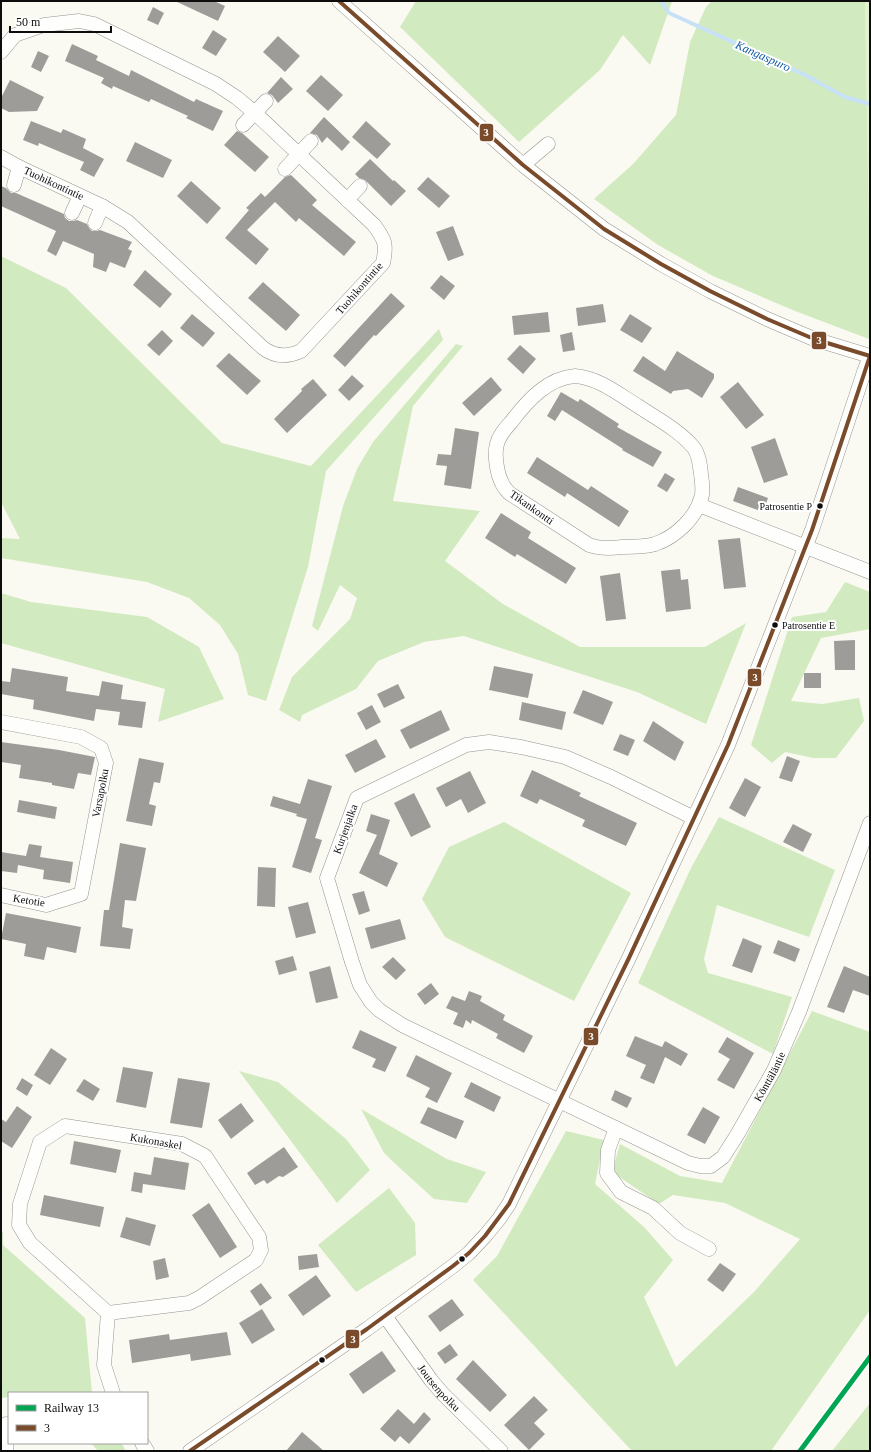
<svg xmlns="http://www.w3.org/2000/svg" width="871" height="1452" viewBox="0 0 871 1452" font-family="Georgia,serif">
  <rect width="100%" height="100%" fill="#fbfaf2"/>
  <!-- green -->
  <path fill="#e2f2d1" d="M865,1H870V279Z"/>
  <!-- forest -->
  <g fill="#d2eabf">
    <path d="M416,1H673L671,4L650,65L623,35L600,70L519,142L400,27Z"/>
    <path d="M712,1H865L870,279V330L869,339L795,311L713,276L658,245L594,199L633,164L676,115L690,42L706,7Z"/>
    <path d="M1,256L66,288L222,443L311,466L439,329L443,340L326,471L308,567L266,701L248,695L238,654L220,625L189,598L147,582L1,558V538L20,539L1,502Z"/>
    <path d="M456,344L463,346L413,406L393,501L480,511L445,561L503,604L580,647H705L746,623L706,724L637,692L464,636L424,642L378,661L356,689L302,715L300,722L279,710L292,677L350,619L357,598L340,585L318,631L312,626L343,506L357,469L373,442Z"/>
    <path d="M845,582L870,592V629L821,638L791,701L822,704L859,698L864,721L836,758H813L785,752L772,763L751,745L792,617L826,612Z"/>
    <path d="M1,593L31,602L147,617L199,647L224,699L158,722L165,689L1,643Z"/>
    <path d="M719,817L835,870L809,937L717,905L704,959L708,973L792,997L773,1054L638,983L691,868Z"/>
    <path d="M504,822L631,893L574,1001L445,937L422,899L449,847Z"/>
    <path d="M812,1011L870,1032V1310L771,1451H632L473,1280L497,1256L566,1131L604,1140L595,1184L645,1228L673,1260L644,1297L676,1367L754,1292L800,1239L725,1203L673,1195L659,1204L612,1172L620,1144L680,1176L722,1183Z"/>
    <path d="M239,1071L278,1082L346,1139L370,1170L337,1203Z"/>
    <path d="M361,1109L447,1159L486,1172L467,1203L434,1199L402,1170L384,1153Z"/>
    <path d="M389,1188L415,1223L416,1255L356,1292L318,1245Z"/>
    <path d="M1,1232H3V1245L85,1318L92,1393H9V1397L1,1398Z"/>
    <path d="M870,1403V1451H832Z"/>
    <path d="M91,1443H121L126,1451H98Z"/>
  </g>
  <g fill="none" stroke-linecap="round" stroke-linejoin="round">
    <!-- stream -->
    <path stroke="#c7e2f6" stroke-width="4" d="M661,1L669,13L805,75L845,97L870,104"/>
  </g>
  <!-- building -->
  <g fill="#9e9c98">
    <path d="M175,1H214L225,6L218,21Z"/>
    <path d="M153,7L164,13L158,25L147,20Z"/>
    <path d="M213,30L227,39L216,56L202,48Z"/>
    <path d="M278,36L300,56L285,72L263,52Z"/>
    <path d="M72,44L98,56L96,60L129,76L131,70L194,102L196,99L223,111L213,131L186,118L188,116L151,99L149,102L113,86L112,89L101,83L104,78L65,61Z"/>
    <path d="M38,51L49,56L41,72L31,67Z"/>
    <path d="M321,75L343,95L328,111L306,91Z"/>
    <path d="M281,77L293,89L278,103L272,95L267,93Z"/>
    <path d="M10,80L44,97L37,111L9,112L1,108V98Z"/>
    <path d="M324,117L350,142L342,151L327,137L322,143L317,135L310,133Z"/>
    <path d="M31,121L61,133L63,129L86,139L83,148L104,159L94,177L80,170L84,162L39,143L38,146L23,140Z"/>
    <path d="M366,121L391,144L377,159L352,137Z"/>
    <path d="M237,131L242,133L269,157L255,172L224,145Z"/>
    <path d="M135,142L172,160L163,178L126,161Z"/>
    <path d="M370,159L393,181L394,180L406,191L391,206L365,180L359,178L355,174Z"/>
    <path d="M291,175L317,200L312,205L356,242L344,256L299,218L296,222L275,202L247,230L269,249L256,265L225,238L249,210L246,208L261,193L265,197L285,177Z"/>
    <path d="M428,177L450,196L439,208L417,189Z"/>
    <path d="M191,181L221,208L207,224L177,196Z"/>
    <path d="M1,186L6,188L11,193H16L64,214L65,218L69,221H73L77,220L87,224L89,228L92,231H97L100,230L132,242L128,249L132,251L125,268L110,262L106,272L93,267L94,254L63,241L56,256L47,251L56,231L1,206Z"/>
    <path d="M453,226L464,255L448,261L436,232Z"/>
    <path d="M145,270L172,294L160,308L133,285Z"/>
    <path d="M441,275L455,286L444,300L430,288Z"/>
    <path d="M263,282L300,315L286,331L248,298Z"/>
    <path d="M391,293L405,306L376,336L374,335L345,367L333,356Z"/>
    <path d="M603,304L606,322L578,326L576,308Z"/>
    <path d="M548,312L550,332L514,335L512,316Z"/>
    <path d="M192,314L215,333L203,347L180,328Z"/>
    <path d="M630,314L652,328L642,343L620,330Z"/>
    <path d="M162,330L173,341L159,356L147,345Z"/>
    <path d="M572,332L575,350L563,352L560,335Z"/>
    <path d="M520,345L536,359L523,374L507,359Z"/>
    <path d="M677,351L714,374V378L702,398L688,389L673,391L671,394L633,371L643,356L665,371Z"/>
    <path d="M229,353L261,381L247,395L216,366Z"/>
    <path d="M352,375L364,386L349,401L338,390Z"/>
    <path d="M491,377L502,390L474,416L462,403Z"/>
    <path d="M313,379L327,395L287,433L274,419L302,391L301,389Z"/>
    <path d="M738,382L764,415L746,429L720,397Z"/>
    <path d="M561,392L578,402L580,399L619,424L617,427L662,452L653,467L622,450L623,449L562,410L555,421L547,416Z"/>
    <path d="M455,428L479,432L471,489L444,485L447,466L436,465L438,454L451,455Z"/>
    <path d="M775,438L788,475L764,483L751,447Z"/>
    <path d="M537,457L588,490L591,486L629,511L619,527L567,493L565,497L527,473Z"/>
    <path d="M665,473L675,479L667,492L657,486Z"/>
    <path d="M738,487L768,498L763,512L733,501Z"/>
    <path d="M501,513L531,532L528,538L576,568L566,584L517,554L515,557L485,538Z"/>
    <path d="M740,538L746,587L724,589L718,540Z"/>
    <path d="M680,569L681,580L688,579L691,609L666,612L661,571Z"/>
    <path d="M620,573L626,619L606,621L600,576Z"/>
    <path d="M855,640V670H835L834,641Z"/>
    <path d="M494,666L533,674L528,698L489,690Z"/>
    <path d="M12,668L68,677L66,691L99,696L102,681L123,685L121,699L146,702L142,728L118,725L120,712L96,709L94,721L33,709L34,700L1,694V681L10,682Z"/>
    <rect x="804" y="673" width="17" height="15"/>
    <path d="M398,684L405,698L384,708L377,694Z"/>
    <path d="M583,690L613,702L603,725L573,713Z"/>
    <path d="M522,702L566,712L562,730L519,720Z"/>
    <path d="M372,705L381,722L366,730L357,713Z"/>
    <path d="M441,710L450,730L410,749L400,730Z"/>
    <path d="M653,721L684,742L675,761L643,741Z"/>
    <path d="M620,734L635,740L628,756L613,750Z"/>
    <path d="M376,739L386,757L355,773L345,755Z"/>
    <path d="M1,742L59,750L95,757L91,775L78,773L74,789L52,785V783L19,778L21,765L1,762Z"/>
    <path d="M787,756L800,761L792,782L779,778Z"/>
    <path d="M139,758L164,763L160,783L154,782L149,804L156,806L152,826L126,821Z"/>
    <path d="M532,770L581,793L579,796L637,823L626,846L582,826L585,820L540,799L537,804L520,796Z"/>
    <path d="M470,771L486,803L468,813L461,799L446,807L436,788Z"/>
    <path d="M745,778L761,787L745,817L729,808Z"/>
    <path d="M308,779L332,786L315,838L322,840L311,873L292,867L307,819L296,816L297,814L270,806L273,796L300,804Z"/>
    <path d="M414,793L431,827L411,837L394,803Z"/>
    <path d="M19,800L57,807L55,819L17,812Z"/>
    <path d="M371,814L390,820L379,854L398,863L387,887L359,873L377,835L366,831Z"/>
    <path d="M793,824L812,834L803,852L783,842Z"/>
    <path d="M120,843L146,848L136,901L125,900L122,927L133,929L130,949L100,946L104,910H109Z"/>
    <path d="M29,844L42,846L40,857L73,862L70,883L43,879L44,870L18,865L17,873L1,871V852L26,856Z"/>
    <path d="M258,867L276,868L275,907L257,906Z"/>
    <path d="M364,891L370,911L359,915L352,894Z"/>
    <path d="M308,902L316,933L296,938L288,907Z"/>
    <path d="M6,913L81,927L76,953L47,947L44,960L24,956L26,944L1,939Z"/>
    <path d="M400,919L406,939L371,949L365,928Z"/>
    <path d="M743,938L762,946L752,973L732,966Z"/>
    <path d="M778,940L800,949L795,962L773,953Z"/>
    <path d="M293,956L297,970L279,975L275,961Z"/>
    <path d="M393,957L406,970L396,980L382,967Z"/>
    <path d="M330,966L338,998L316,1003L309,972Z"/>
    <path d="M844,966L870,977V996L853,990L844,1013L827,1007Z"/>
    <path d="M431,983L439,994L425,1005L417,994Z"/>
    <path d="M469,991L482,996L480,1001L505,1015L503,1020L533,1036L524,1053L496,1038L498,1034L472,1020L471,1024L466,1020L463,1028L453,1024L458,1013L446,1008L452,996L465,1001Z"/>
    <path d="M360,1030L397,1047L385,1072L372,1067L376,1059L352,1048Z"/>
    <path d="M635,1036L662,1047L665,1041L688,1054L681,1066L665,1057L654,1084L640,1078L646,1065L626,1056Z"/>
    <path d="M727,1037L754,1053L734,1089L717,1080L730,1059L718,1052Z"/>
    <path d="M51,1048L67,1059L50,1085L34,1075Z"/>
    <path d="M416,1055L452,1073L437,1103L425,1097L430,1088L406,1076Z"/>
    <path d="M123,1067L153,1072L146,1108L116,1102Z"/>
    <path d="M22,1078L33,1085L27,1096L16,1089Z"/>
    <path d="M178,1078L210,1083L202,1128L170,1123Z"/>
    <path d="M84,1079L100,1089L93,1101L76,1091Z"/>
    <path d="M471,1082L501,1097L494,1112L464,1097Z"/>
    <path d="M615,1090L632,1098L627,1108L611,1100Z"/>
    <path d="M241,1103L254,1121L231,1139L218,1120Z"/>
    <path d="M17,1106L32,1117L12,1148L1,1141V1119L6,1122Z"/>
    <path d="M428,1107L464,1121L456,1139L420,1123Z"/>
    <path d="M703,1107L720,1117L705,1144L687,1135Z"/>
    <path d="M74,1141L121,1150L116,1173L70,1164Z"/>
    <path d="M284,1147L298,1167L283,1177L279,1176L267,1184L264,1180L255,1185L247,1173Z"/>
    <path d="M154,1157L189,1163L185,1190L143,1184L142,1193L131,1191L134,1172L151,1175Z"/>
    <path d="M44,1195L104,1207L100,1227L40,1215Z"/>
    <path d="M209,1203L237,1247L220,1258L192,1215Z"/>
    <path d="M126,1217L156,1225L150,1246L120,1237Z"/>
    <path d="M317,1254L319,1267L299,1270L298,1256Z"/>
    <path d="M165,1258L169,1277L156,1280L153,1261Z"/>
    <path d="M720,1263L736,1274L723,1292L707,1280Z"/>
    <path d="M316,1275L331,1296L303,1316L288,1295Z"/>
    <path d="M261,1283L272,1298L260,1306L250,1291Z"/>
    <path d="M452,1299L464,1315L440,1332L428,1316Z"/>
    <path d="M262,1309L275,1330L252,1344L239,1323Z"/>
    <path d="M227,1332L231,1355L191,1361L190,1354L132,1363L129,1340L169,1334L170,1340Z"/>
    <path d="M450,1344L458,1355L445,1364L437,1353Z"/>
    <path d="M382,1351L396,1371L363,1394L349,1374Z"/>
    <path d="M473,1360L507,1395L490,1412L456,1379Z"/>
    <path d="M534,1396L548,1410L534,1423L545,1434L529,1450L504,1425Z"/>
    <path d="M398,1409L414,1424L424,1412L431,1419L409,1444L400,1436L395,1442L380,1429Z"/>
    <path d="M302,1432L324,1451H286Z"/>
  </g>
  <g fill="none" stroke-linecap="round" stroke-linejoin="round">
    <!-- minor casing -->
    <g stroke="#949490" stroke-width="15">
      <g id="minor">
        <path d="M339,1L523,165L604,229L661,264L710,291L767,319L814,339L870,356"/>
        <path d="M1,52L15,35L44,25L79,21L94,24L216,84L237,98L255,113L374,225C385,240 387,244 383,263L301,351C288,357 275,357 263,348L128,222L102,206L19,167L1,157"/>
        <path d="M243,125L266,101"/>
        <path d="M523,165L548,144"/>
        <path d="M285,169L311,141"/>
        <path d="M14,185L19,167"/>
        <path d="M347,200L360,186"/>
        <path d="M72,213L80,196"/>
        <path d="M95,223L102,206"/>
        <path d="M575,376C599,378 618,394 638,406C657,419 679,430 694,448C699,455 700,465 701,474C702,481 703,488 702,495C697,517 676,537 655,544C645,547 633,547 622,547C611,548 600,549 589,545L509,493C507,490 503,487 502,483C497,474 494,454 497,444C499,435 506,428 512,421C528,400 548,378 575,376Z"/>
        <path d="M699,505L870,572"/>
        <path d="M1,722L81,737L101,748L106,763L81,894L46,905L1,895"/>
        <path id="s1" d="M694,818L611,777L565,757L521,747L489,742L466,745L357,798L327,878L352,962L360,985L371,1002L379,1010L402,1025L688,1163L700,1166H711L723,1157L737,1135L774,1070L799,1012L870,823"/>
        <path d="M65,1126L182,1144L205,1156L259,1237L261,1250L256,1260L199,1298L189,1303L108,1313L30,1243L19,1225L20,1204L40,1142Z"/>
        <path d="M616,1128L608,1150L607,1173L621,1192L653,1208L680,1233L709,1249"/>
        <path d="M108,1313L104,1365L113,1393"/>
        <path id="s2" d="M385,1316L431,1380L442,1393L501,1451"/>
        <path d="M6,1424V1451"/>
        <path d="M142,1443L147,1451"/>
        <path d="M190,1451L367,1329L453,1266L469,1253L485,1236L499,1219L509,1204L628,960L728,745L812,530L864,372L870,356"/>
      </g>
    </g>
    <!-- minor -->
    <use href="#minor" stroke="#fefefd" stroke-width="14"/>
    <!-- bus-1 casing -->
    <g stroke="#fff" stroke-width="7">
      <path id="bus-1" d="M190,1451L367,1329L453,1266L469,1253L485,1236L509,1204L628,960L728,745L812,530L870,356L814,339L767,319L710,291L661,264L604,229L523,165L339,1"/>
    </g>
    <!-- bus-1 -->
    <use href="#bus-1" stroke="#7a4b2a" stroke-width="4"/>
    <!-- rail-1 casing -->
    <g stroke="#fff" stroke-width="8">
      <path id="rail-1" d="M800,1451L870,1357"/>
    </g>
    <!-- rail-1 -->
    <use href="#rail-1" stroke="#00a651" stroke-width="5"/>
  </g>
  <!-- markers -->
  <g fill="#0d0d0d" stroke="#fff" stroke-width="1.5">
    <circle cx="820" cy="506" r="3.5"/>
    <circle cx="775" cy="625" r="3.5"/>
    <circle cx="462" cy="1259" r="3.5"/>
    <circle cx="322" cy="1360" r="3.5"/>
  </g>
  <g text-anchor="middle" stroke-width="4" stroke-linejoin="round" paint-order="stroke">
    <!-- bus labels -->
    <g font-size="10" fill="#0d0d0d" stroke="#fff" text-anchor="end">
      <text x="812" y="510">Patrosentie P</text>
      <text x="782" y="629" text-anchor="start">Patrosentie E</text>
    </g>
    <!-- street labels -->
    <g font-size="11" fill="#0d0d0d" stroke="#fff">
      <text transform="translate(54 183) rotate(25)" y="4">Tuohikontintie</text>
      <text transform="translate(359 288) rotate(-49)" y="4">Tuohikontintie</text>
      <text transform="translate(532 507) rotate(35)" y="4">Tikankontti</text>
      <text transform="translate(100 793) rotate(-79)" y="4">Varsapolku</text>
      <text transform="translate(345 829) rotate(-70)" y="4">Kurjenjalka</text>
      <text transform="translate(29 900) rotate(9)" y="4">Ketotie</text>
      <text dy="4" stroke="none"><textPath href="#s1" startOffset="1070">Könttäläntie</textPath></text>
      <text transform="translate(156 1141) rotate(10)" y="4">Kukonaskel</text>
      <text dy="4" stroke="none"><textPath href="#s2" startOffset="90">Joutsenpolku</textPath></text>
    </g>
    <!-- water labels -->
    <g font-size="12" font-style="italic" fill="#1259a4" stroke="#fff">
      <text transform="translate(763 56) rotate(24)" y="4">Kangaspuro</text>
    </g>
  </g>
  <g stroke="#fff" stroke-width="1.5">
    <rect x="479" y="123" width="15" height="19" rx="4" fill="#7a4b2a"/>
    <rect x="811" y="331" width="16" height="19" rx="4" fill="#7a4b2a"/>
    <rect x="747" y="668" width="15" height="19" rx="4" fill="#7a4b2a"/>
    <rect x="583" y="1027" width="16" height="19" rx="4" fill="#7a4b2a"/>
    <rect x="345" y="1329" width="15" height="20" rx="4" fill="#7a4b2a"/>
  </g>
  <g font-size="11" text-anchor="middle" font-weight="bold" fill="#fff">
    <text x="486" y="136">3</text>
    <text x="819" y="344">3</text>
    <text x="755" y="681">3</text>
    <text x="591" y="1040">3</text>
    <text x="353" y="1343">3</text>
  </g>
  <!-- border -->
  <rect width="871" height="1452" fill="none" stroke="#0d0d0d" stroke-width="4"/>
  <!-- legend -->
  <rect x="8" y="1392" width="140" height="52" fill="#ffffff" stroke="#9e9e9e"/>
  <rect x="16" y="1405" width="20" height="6" fill="#00a651" stroke="#9e9e9e"/>
  <text x="44" y="1412" font-size="12" fill="#0d0d0d">Railway 13</text>
  <rect x="16" y="1425" width="20" height="6" fill="#7a4b2a" stroke="#9e9e9e"/>
  <text x="44" y="1432" font-size="12" fill="#0d0d0d">3</text>
  <!-- scale -->
  <path d="M10 26v6h101v-6" fill="none" stroke="#0d0d0d" stroke-width="2"/>
  <text x="16" y="26" font-size="12" fill="#0d0d0d" stroke="#ffffff" stroke-width="3" paint-order="stroke">50 m</text>
</svg>
